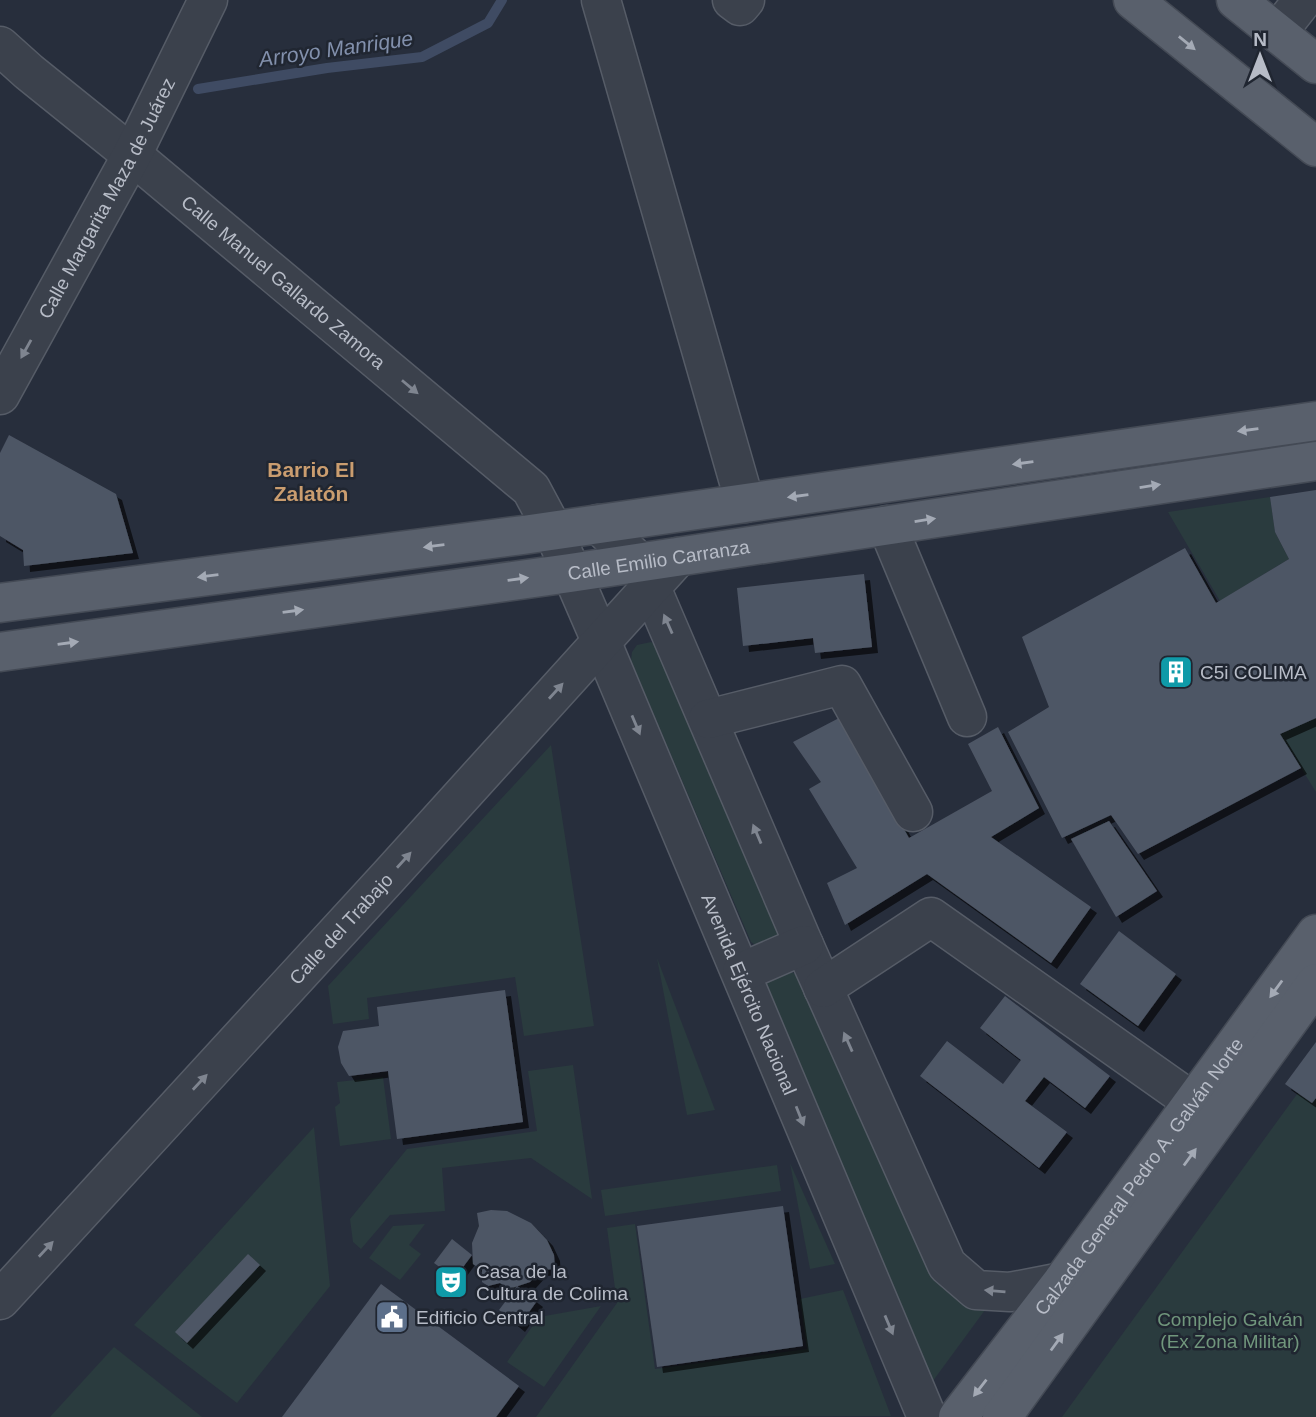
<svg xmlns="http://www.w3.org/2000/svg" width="1316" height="1417" viewBox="0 0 1316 1417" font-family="Helvetica,sans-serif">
  <defs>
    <filter id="shadow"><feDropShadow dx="6" dy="6" stdDeviation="0" flood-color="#0009"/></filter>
  </defs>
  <rect width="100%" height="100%" fill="#272e3c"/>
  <!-- green -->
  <g fill="#2a3b3e">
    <path d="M1270,497L1275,532L1289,559L1220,601L1168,512Z"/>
    <path d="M651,642L656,645L780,934L762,949L751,942L631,661L632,652L637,645Z"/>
    <path d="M1316,718V792L1280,734Z"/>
    <path d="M551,745L594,1026L524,1036L515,977L367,998L369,1019L333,1024L328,986Z"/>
    <path d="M657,958L715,1110L687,1115Z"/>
    <path d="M790,971L800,977L930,1269C945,1290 959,1303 985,1310L927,1389L766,986L768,980Z"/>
    <path d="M573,1065L592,1199L531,1158L442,1168L445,1211L390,1215L361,1249L353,1242L350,1219L407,1149L537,1131L528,1071Z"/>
    <path d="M1316,1068V1417H1062Z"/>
    <path d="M383,1077L391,1139L340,1146L335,1107L340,1103L337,1082Z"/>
    <path d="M314,1127L330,1286L237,1403L134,1325Z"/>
    <path d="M790,1163L835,1264L810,1269Z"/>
    <path d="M777,1165L781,1191L605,1216L601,1190Z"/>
    <path d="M425,1224L409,1245L421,1254L400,1280L369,1258L393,1226Z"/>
    <path d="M635,1224L655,1369L807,1349L800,1299L843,1290L891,1416L536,1417L617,1303L607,1228Z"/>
    <path d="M601,1306L544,1387L507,1362L539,1317Z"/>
    <path d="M114,1347L202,1417H50Z"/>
  </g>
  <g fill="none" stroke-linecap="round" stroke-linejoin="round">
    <!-- stream -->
    <path stroke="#3f4b63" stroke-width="10" d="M198,89L327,68L422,57L488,23L502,0"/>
  </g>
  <!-- building -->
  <g fill="#4e5665" filter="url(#shadow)">
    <path d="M9,435L116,494L133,553L24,566L23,550L0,536V453Z"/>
    <path d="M1316,490V718L1280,734L1301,768L1138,854L1111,815L1062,838L1008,732L1049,707L1022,637L1185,548L1216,603L1289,559L1275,532L1270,497Z"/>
    <path d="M864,574L872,647L815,653L813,638L743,646L737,588Z"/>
    <path d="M841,717L909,838L992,791L968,744L998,727L1039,808L991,837L1091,907L1051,963L927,874L845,925L827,883L857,868L809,789L821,782L793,742Z"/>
    <path d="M1109,821L1157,891L1116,917L1071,839Z"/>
    <path d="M1119,931L1176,974L1138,1026L1080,984Z"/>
    <path d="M505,990L523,1122L397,1139L388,1071L349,1076L341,1063L338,1047L343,1031L379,1026L377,1007Z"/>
    <path d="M1005,996L1110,1076L1085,1108L1044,1077L1025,1101L1067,1132L1039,1168L920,1076L947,1041L1003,1084L1021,1060L980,1028Z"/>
    <path d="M1316,1042V1098L1312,1103L1285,1084Z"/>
    <path d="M783,1206L803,1346L657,1367L637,1226Z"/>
    <path d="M491,1210L507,1211L531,1223L547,1240L554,1255L555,1269L541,1270L530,1282L509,1289L500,1283L488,1286L482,1282V1270L473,1264L472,1243L479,1226L477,1213Z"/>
    <path d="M452,1239L472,1255L455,1278L434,1263Z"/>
    <path d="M248,1254L260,1265L187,1343L175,1332Z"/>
    <path d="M381,1284L519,1386L496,1417H282Z"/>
    <path d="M517,1286L537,1301L519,1326L499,1310Z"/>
  </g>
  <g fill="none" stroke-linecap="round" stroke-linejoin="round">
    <!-- minor casing -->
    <g stroke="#565c67" stroke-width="41">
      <g id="minor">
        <path d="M601,0L745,503"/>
        <path d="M732,0L740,6L745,0"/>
        <path d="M1277,33L1303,0"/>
        <path id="s1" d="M0,46L29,72L132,155L531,489L553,530L601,641L927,1417"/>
        <path id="s2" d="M0,395L132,155L208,0"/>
        <path d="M598,524L640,563L647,578L804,945L947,1265L976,1290L1010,1292L1062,1282"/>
        <path d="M887,525L967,717"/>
        <path d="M708,719L842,685L913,812"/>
        <path d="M742,972L804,945"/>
        <path d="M823,988L931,917L1193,1102"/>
        <path id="s3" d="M0,1300L390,875L678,557"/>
      </g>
    </g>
    <!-- major casing -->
    <g stroke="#444a55" stroke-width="41">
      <g id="major">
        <path d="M1133,0L1316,147"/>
        <path d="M1236,0L1316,64"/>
        <path d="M0,603L523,535L1316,421"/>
        <path id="s4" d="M0,652L570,573L1316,461"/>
        <path id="s5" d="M958,1417L1062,1282L1316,934"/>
        <path d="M1002,1417L1316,983"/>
      </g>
    </g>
    <!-- minor -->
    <use href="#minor" stroke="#3b414c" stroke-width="38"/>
    <!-- major -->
    <use href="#major" stroke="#59606c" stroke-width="38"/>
  </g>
  <!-- one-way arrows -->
  <defs><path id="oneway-solid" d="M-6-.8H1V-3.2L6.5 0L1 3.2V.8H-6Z" transform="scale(1.75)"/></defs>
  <g fill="#a4aab5">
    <use href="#oneway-solid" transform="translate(1187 43) rotate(39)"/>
    <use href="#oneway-solid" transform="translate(1248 430) rotate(172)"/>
    <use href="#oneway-solid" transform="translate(1023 463) rotate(172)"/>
    <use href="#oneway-solid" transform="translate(1150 486) rotate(-9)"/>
    <use href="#oneway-solid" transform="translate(798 496) rotate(172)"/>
    <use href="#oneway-solid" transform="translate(925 520) rotate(-9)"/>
    <use href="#oneway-solid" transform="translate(434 546) rotate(173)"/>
    <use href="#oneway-solid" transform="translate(208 576) rotate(173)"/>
    <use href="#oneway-solid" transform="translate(518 579) rotate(-8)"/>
    <use href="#oneway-solid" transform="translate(293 611) rotate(-8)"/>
    <use href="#oneway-solid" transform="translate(68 643) rotate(-8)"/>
    <use href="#oneway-solid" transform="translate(1276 989) rotate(126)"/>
    <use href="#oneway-solid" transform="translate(1190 1157) rotate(-54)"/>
    <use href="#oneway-solid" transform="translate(1057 1342) rotate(-54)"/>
    <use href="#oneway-solid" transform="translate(980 1388) rotate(128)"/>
  </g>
  <g fill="#7f8590">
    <use href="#oneway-solid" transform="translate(26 349) rotate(119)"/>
    <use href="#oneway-solid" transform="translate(410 387) rotate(40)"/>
    <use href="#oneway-solid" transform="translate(668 624) rotate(-114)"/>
    <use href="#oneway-solid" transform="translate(556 691) rotate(-48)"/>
    <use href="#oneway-solid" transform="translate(636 725) rotate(67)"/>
    <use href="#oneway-solid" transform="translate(757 834) rotate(-113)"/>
    <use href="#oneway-solid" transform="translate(404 860) rotate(-48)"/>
    <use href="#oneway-solid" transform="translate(848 1042) rotate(-114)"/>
    <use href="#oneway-solid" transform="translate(200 1082) rotate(-47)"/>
    <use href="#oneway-solid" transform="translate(800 1116) rotate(68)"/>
    <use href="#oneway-solid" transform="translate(46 1249) rotate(-47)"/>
    <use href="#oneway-solid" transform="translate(995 1291) rotate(-175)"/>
    <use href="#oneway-solid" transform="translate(889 1325) rotate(67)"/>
  </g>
  <!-- icons -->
  <defs>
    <g id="building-square" transform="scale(1.75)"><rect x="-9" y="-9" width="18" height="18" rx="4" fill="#0f9aa8" stroke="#202631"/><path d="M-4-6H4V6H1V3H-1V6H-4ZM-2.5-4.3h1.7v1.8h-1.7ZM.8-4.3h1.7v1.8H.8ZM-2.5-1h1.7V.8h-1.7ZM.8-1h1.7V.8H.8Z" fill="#fff"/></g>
    <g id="theatre-square" transform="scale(1.75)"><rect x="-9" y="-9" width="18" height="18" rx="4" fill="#0f9aa8" stroke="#202631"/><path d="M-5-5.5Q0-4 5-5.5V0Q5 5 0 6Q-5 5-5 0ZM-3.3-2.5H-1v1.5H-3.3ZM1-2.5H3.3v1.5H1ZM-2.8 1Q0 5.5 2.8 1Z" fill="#fff"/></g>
    <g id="civic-square" transform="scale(1.75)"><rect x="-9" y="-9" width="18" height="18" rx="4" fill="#5c6f8a" stroke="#202631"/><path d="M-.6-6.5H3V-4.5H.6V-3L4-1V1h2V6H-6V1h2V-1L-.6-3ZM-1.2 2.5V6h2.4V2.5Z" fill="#fff"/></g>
  </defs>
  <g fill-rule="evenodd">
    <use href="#building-square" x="1176" y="672"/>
    <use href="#theatre-square" x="451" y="1282"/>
    <use href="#civic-square" x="392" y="1317"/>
  </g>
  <g text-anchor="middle" stroke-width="5" stroke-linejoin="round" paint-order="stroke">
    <!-- street labels -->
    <g font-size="19" fill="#b7bcc7" stroke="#202631">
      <text dy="7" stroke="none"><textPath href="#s2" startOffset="224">Calle Margarita Maza de Juárez</textPath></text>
      <text dy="7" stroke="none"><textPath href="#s1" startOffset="369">Calle Manuel Gallardo Zamora</textPath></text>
      <text dy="7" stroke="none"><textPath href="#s4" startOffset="665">Calle Emilio Carranza</textPath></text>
      <text dy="7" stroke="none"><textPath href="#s3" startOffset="504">Calle del Trabajo</textPath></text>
      <text dy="7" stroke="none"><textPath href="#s1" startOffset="1242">Avenida Ejército Nacional</textPath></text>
      <text dy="7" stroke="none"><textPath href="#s5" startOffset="301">Calzada General Pedro A. Galván Norte</textPath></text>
    </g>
    <!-- poi labels -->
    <g font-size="19" fill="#b7bcc7" stroke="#202631" text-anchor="start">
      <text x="1200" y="679">C5i COLIMA</text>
      <text x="476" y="1278">Casa de la<tspan x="476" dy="22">Cultura de Colima</tspan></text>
      <text x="416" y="1324">Edificio Central</text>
    </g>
    <!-- park labels -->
    <g font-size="19" fill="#70967c" stroke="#202631">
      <text x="1230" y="1326">Complejo Galván<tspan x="1230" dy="22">(Ex Zona Militar)</tspan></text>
    </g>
    <!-- water labels -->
    <g font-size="21" font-style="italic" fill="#8290ac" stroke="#202631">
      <text transform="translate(336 49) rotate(-8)" y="7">Arroyo Manrique</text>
    </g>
    <!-- neighbourhood labels -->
    <g font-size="21" font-weight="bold" fill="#ca9d6f" stroke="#202631">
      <text x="311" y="477">Barrio El<tspan x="311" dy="24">Zalatón</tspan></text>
    </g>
  </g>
  <!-- north arrow -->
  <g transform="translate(1260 56)" stroke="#202631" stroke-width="5" paint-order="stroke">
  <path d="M0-5L12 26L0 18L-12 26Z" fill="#b7bcc7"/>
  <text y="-10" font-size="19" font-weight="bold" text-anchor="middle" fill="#b7bcc7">N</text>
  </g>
</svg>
